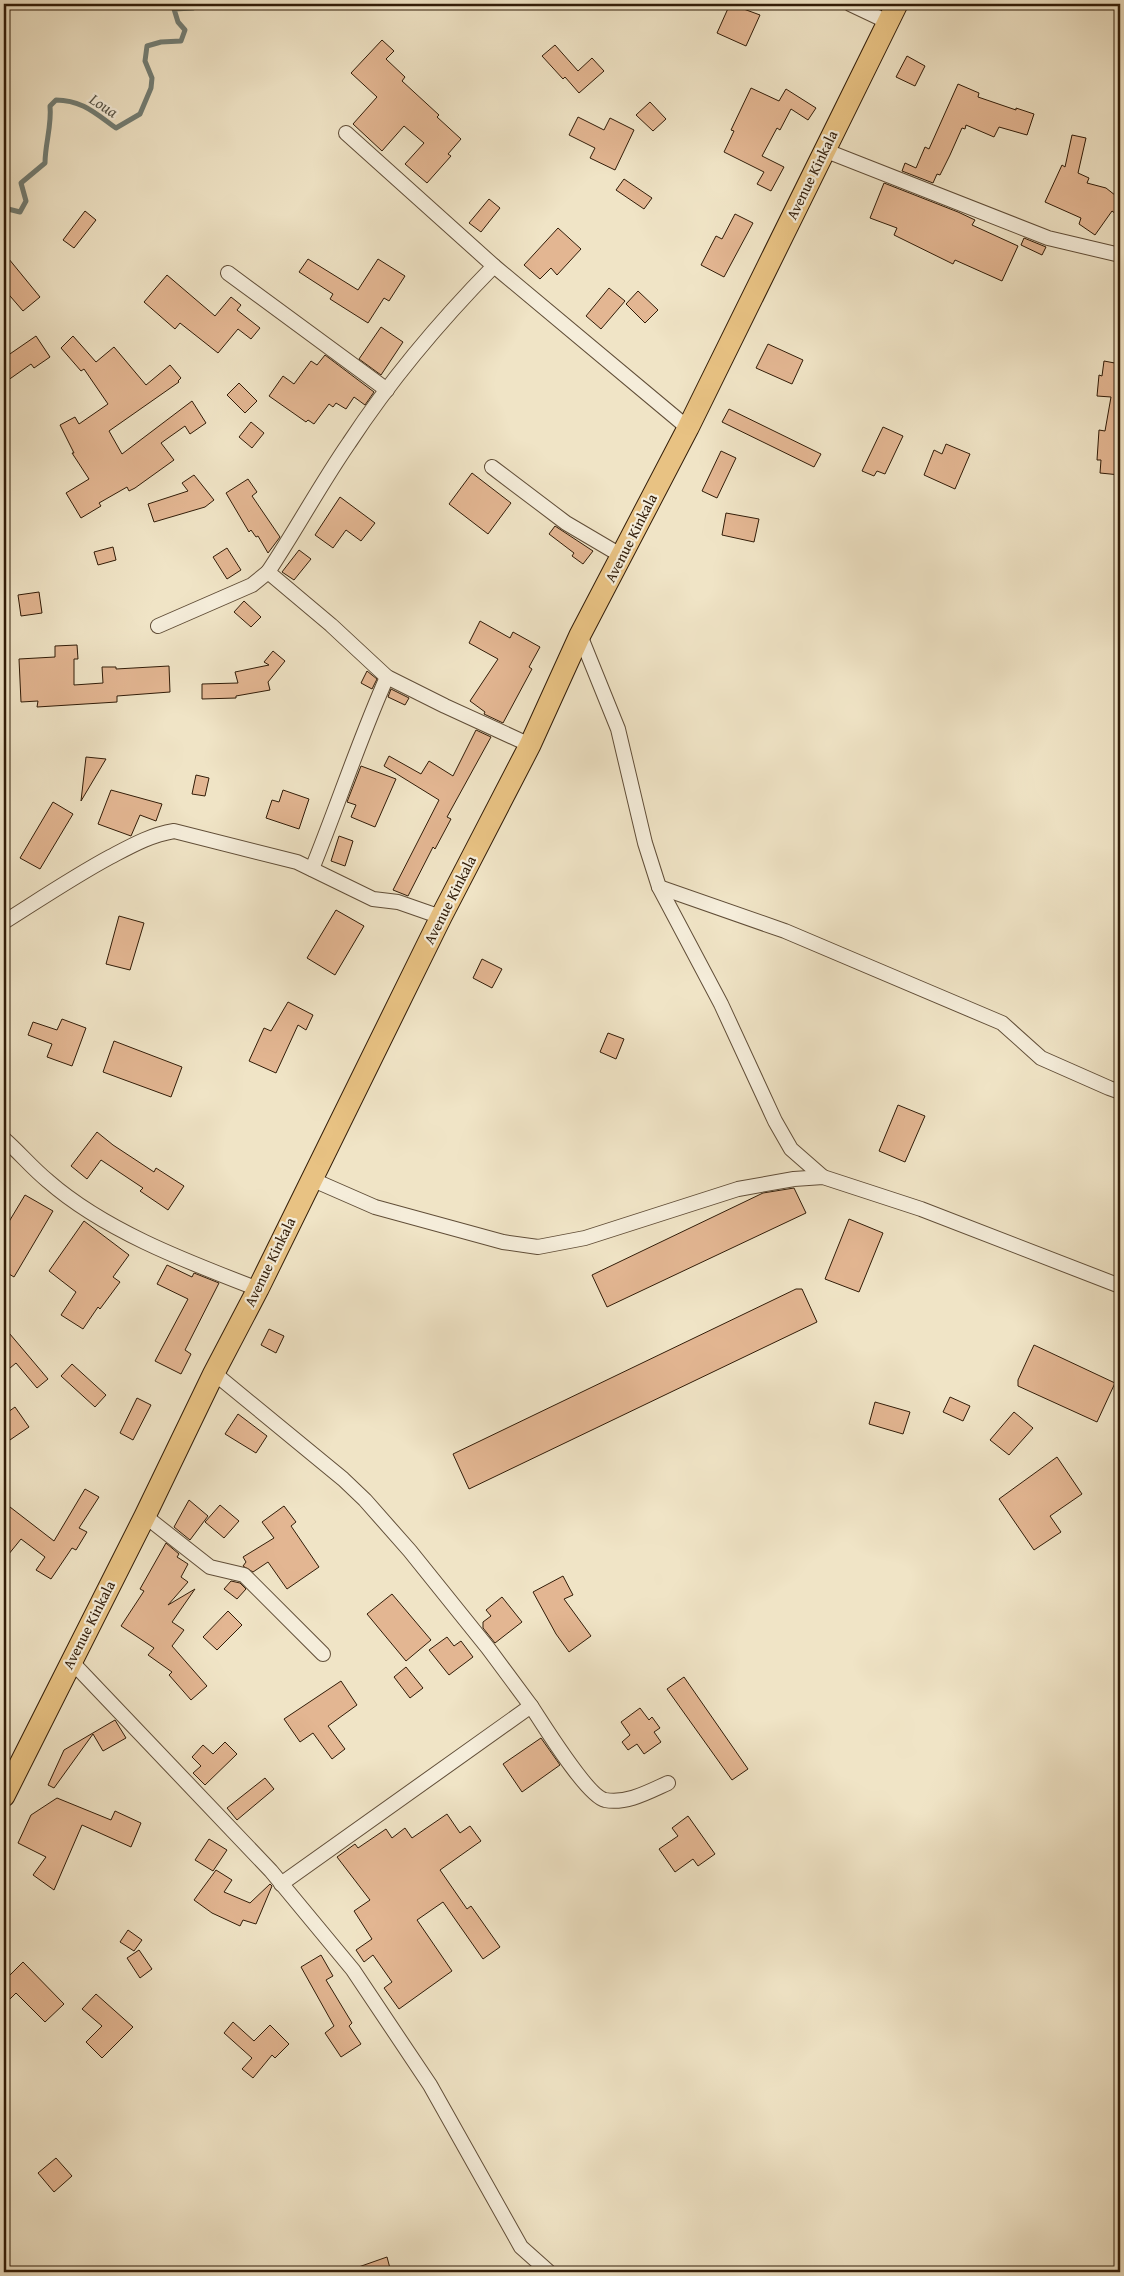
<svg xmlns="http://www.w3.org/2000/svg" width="1124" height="2276" viewBox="0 0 1124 2276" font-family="'Gentium Book Plus',serif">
  <rect width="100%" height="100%" fill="#f0e4c6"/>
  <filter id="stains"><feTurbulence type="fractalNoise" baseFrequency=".004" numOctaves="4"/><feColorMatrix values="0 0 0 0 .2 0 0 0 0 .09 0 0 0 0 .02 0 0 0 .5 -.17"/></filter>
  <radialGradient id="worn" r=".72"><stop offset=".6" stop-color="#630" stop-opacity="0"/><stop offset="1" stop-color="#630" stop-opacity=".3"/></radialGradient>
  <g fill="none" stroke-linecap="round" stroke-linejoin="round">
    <!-- stream -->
    <path stroke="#727d74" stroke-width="5" d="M4,208L20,212L26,201L21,183L45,163C45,144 52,125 50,106L56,100C82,100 96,114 116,128L140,114L151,88L152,78L145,61L147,46L161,42L181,41L185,30L178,22L174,9L193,8L202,4"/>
  </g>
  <!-- building -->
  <g fill="#e3b692" stroke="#311c08">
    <path d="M730,4L760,15L746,46L717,33Z"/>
    <path d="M382,40L394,51L386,59L405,77L402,81L439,115L437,117L461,139L448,154L451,156L427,183L405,164L424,143L404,126L382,151L353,124L377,97L351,73Z"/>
    <path d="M555,45L578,71L592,58L604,71L579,93L565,77L563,79L542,56Z"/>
    <path d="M907,56L925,66L915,86L896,77Z"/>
    <path d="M958,84L979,93L978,97L1016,110V108L1034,114L1027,135L999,127L994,137L966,125L965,129L962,128L950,155L940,175L937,174L933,183L902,171L905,163L916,168L925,147L929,149Z"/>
    <path d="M751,88L779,101L786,89L816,108L808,120L791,109L780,130L777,128L762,156L784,167L771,191L757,184L764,172L724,152L734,131L731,130Z"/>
    <path d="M650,102L666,119L653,131L636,115Z"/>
    <path d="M578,117L604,130L610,118L634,130L615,170L590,158L595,148L569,135Z"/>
    <path d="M1072,135L1086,138L1078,173L1089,178L1087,183L1106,188L1120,199V217L1112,211L1095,235L1079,224L1081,218L1045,202L1062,165L1065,167Z"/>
    <path d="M624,179L652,198L644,209L616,190Z"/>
    <path d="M884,183L958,212L975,220L972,225L1018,246L1002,281L955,260L953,264L894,235L897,228L870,218Z"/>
    <path d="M489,199L500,208L481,232L469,223Z"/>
    <path d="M85,211L96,220L74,248L63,240Z"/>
    <path d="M735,214L753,223L724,277L701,265L716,236L722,239Z"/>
    <path d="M558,228L581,249L557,275L551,268L540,279L524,265Z"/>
    <path d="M1024,238L1046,247L1042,255L1021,245Z"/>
    <path d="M4,253L40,297L23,311L4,289Z"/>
    <path d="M308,259L358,290L378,259L405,276L389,301L384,298L368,323L330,299L333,294L299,272Z"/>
    <path d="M167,275L215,316L231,297L241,305L237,310L260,328L251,339L238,329L218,353L180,323L175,329L144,302Z"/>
    <path d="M609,288L625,301L601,329L586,316Z"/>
    <path d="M638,291L658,310L645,323L626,304Z"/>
    <path d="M381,327L403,342L381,375L359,359Z"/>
    <path d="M36,336L50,357L34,368L31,364L4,383V358Z"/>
    <path d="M73,336L96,362L114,347L146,385L170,365L181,378L178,381L179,382L109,431L122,454L192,401L206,423L190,434L185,426L161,443L174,460L135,488L129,491L127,487L99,503L101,506L81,518L66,493L89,479L72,453H74L60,425L75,417L79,424L108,404L84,369L81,371L61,348Z"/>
    <path d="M768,344L803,360L792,384L756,368Z"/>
    <path d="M325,355L374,392L365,405L354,397L346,409L336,403L333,407L329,404L314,424L308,420L306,422L269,396L283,376L294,384L311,361L317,365Z"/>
    <path d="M1104,361L1120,364V475L1100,473L1101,460H1097L1099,430L1105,431L1111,397L1097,396L1099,375L1102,376Z"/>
    <path d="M239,383L257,401L245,413L227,395Z"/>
    <path d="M729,409L821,454L814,467L722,422Z"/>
    <path d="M251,422L264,433L252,448L239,437Z"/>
    <path d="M883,427L903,436L885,474L877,471L874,476L862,471Z"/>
    <path d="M946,444L970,454L955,489L924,475L934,450L942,454Z"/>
    <path d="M721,451L736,458L717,498L702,491Z"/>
    <path d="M472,473L511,503L488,534L449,504Z"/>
    <path d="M194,475L214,500L205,507L154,522L148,504L188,491L182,483Z"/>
    <path d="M248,479L257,492L252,496L280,537L268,553L258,536L256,537L251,530L249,532L226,493Z"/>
    <path d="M340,497L375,523L361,541L346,530L333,548L315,535Z"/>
    <path d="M726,513L759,519L754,542L722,535Z"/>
    <path d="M555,526L593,551L583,564L572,556L574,553L549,534Z"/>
    <path d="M113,547L116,560L98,565L94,552Z"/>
    <path d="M227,548L241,570L227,579L213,557Z"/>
    <path d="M299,550L311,559L294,580L282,572Z"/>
    <path d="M39,592L42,613L21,616L18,595Z"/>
    <path d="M244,601L261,617L251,627L234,612Z"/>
    <path d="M480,621L510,638L513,632L540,647L529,667L532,669L503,723L484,714L485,712L470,701L498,659L469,643Z"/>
    <path d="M77,645L78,659H74V685L103,683L102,667H116V669L169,666L170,692L117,696V702L37,707L38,701L21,702L19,659L55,657V646Z"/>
    <path d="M273,651L285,661L268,682L270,690L236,696V698L202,699V684L238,683L235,672L269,665L264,662Z"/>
    <path d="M367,671L377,679L372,689L361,683Z"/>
    <path d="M391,689L409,698L405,705L388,697Z"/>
    <path d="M476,730L491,737L447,817L451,819L435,849L433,847L408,896L393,890L439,800L384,766L389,756L421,774L429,761L453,776Z"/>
    <path d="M86,757L106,759L81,801Z"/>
    <path d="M361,766L396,779L375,827L351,817L356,805L347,802Z"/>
    <path d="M196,775L209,778L205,796L192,794Z"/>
    <path d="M111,790L162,804L156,821L140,815L131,836L98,824Z"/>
    <path d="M283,790L309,799L299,829L266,818L272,800L279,802Z"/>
    <path d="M53,802L73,814L40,869L20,858Z"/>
    <path d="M339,836L353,841L345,866L331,861Z"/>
    <path d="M336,910L364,926L335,975L307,958Z"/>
    <path d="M119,916L144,923L130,970L106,964Z"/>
    <path d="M482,959L502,969L492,988L473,978Z"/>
    <path d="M288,1002L313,1015L306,1030L298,1025L276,1073L249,1061L264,1028L271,1031Z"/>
    <path d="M62,1019L86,1028L72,1066L47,1057L52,1044L28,1035L33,1022L57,1030Z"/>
    <path d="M608,1033L624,1039L616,1059L600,1052Z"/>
    <path d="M114,1041L182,1067L171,1097L103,1072Z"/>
    <path d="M898,1105L925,1116L905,1162L879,1151Z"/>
    <path d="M97,1132L113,1145L154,1172L156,1168L184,1186L168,1210L140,1191L143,1188L101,1160L87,1179L71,1166Z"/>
    <path d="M794,1188L806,1213L607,1307L592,1275L763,1193Z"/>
    <path d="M25,1195L53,1211L14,1277L4,1271V1230Z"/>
    <path d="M849,1219L883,1233L859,1292L825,1279Z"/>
    <path d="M84,1221L129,1255L113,1277L120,1282L100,1309L98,1307L83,1329L61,1315L76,1292L49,1271Z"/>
    <path d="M167,1265L192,1277L194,1273L219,1283L185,1350L191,1354L181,1374L155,1361L188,1299L157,1284Z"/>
    <path d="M796,1289H802L817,1322L469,1489L453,1454Z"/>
    <path d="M4,1327L48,1379L37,1388L16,1363L4,1373Z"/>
    <path d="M269,1329L284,1336L276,1353L261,1345Z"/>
    <path d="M1034,1345L1115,1383L1097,1422L1018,1386V1380Z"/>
    <path d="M72,1364L106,1395L95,1407L61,1376Z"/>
    <path d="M950,1397L970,1406L963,1421L943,1412Z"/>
    <path d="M137,1398L151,1405L133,1440L120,1433Z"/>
    <path d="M875,1402L910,1412L903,1434L869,1424Z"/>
    <path d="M15,1407L29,1427L4,1444V1415Z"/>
    <path d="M1014,1412L1033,1428L1009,1455L990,1440Z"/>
    <path d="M238,1414L267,1436L256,1453L225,1434Z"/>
    <path d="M1057,1457L1082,1494L1050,1516L1061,1532L1034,1550L999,1499Z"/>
    <path d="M85,1489L99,1497L79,1528L87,1532L76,1550L72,1548L51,1579L36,1570L45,1557L21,1539L4,1560V1517L10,1507L54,1541Z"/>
    <path d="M189,1500L208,1516L190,1540L174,1527Z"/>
    <path d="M220,1505L239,1521L224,1538L205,1522Z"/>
    <path d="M284,1506L296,1522L291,1526L319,1567L287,1589L268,1562L253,1572L243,1566L246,1562L243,1557L274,1538L262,1522Z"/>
    <path d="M166,1543L179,1554L177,1557L188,1564L181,1577L188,1582L168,1605L195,1589L172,1622L184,1630L172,1646L207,1686L191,1700L169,1675L172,1672L148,1655L154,1648L121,1626L144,1591L140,1589Z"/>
    <path d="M563,1576L573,1595L564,1599L591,1636L569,1652L556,1634L533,1592Z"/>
    <path d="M231,1581L240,1583L246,1589L237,1599L224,1589Z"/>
    <path d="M392,1594L431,1640L406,1661L367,1614Z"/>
    <path d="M502,1597L522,1622L495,1643L483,1628V1622L491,1616L486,1610Z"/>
    <path d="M228,1611L242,1625L217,1650L203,1637Z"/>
    <path d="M447,1637L454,1646L461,1641L473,1657L449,1675L429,1650Z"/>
    <path d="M406,1667L423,1688L410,1698L394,1677Z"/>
    <path d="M684,1677L748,1769L732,1780L667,1689Z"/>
    <path d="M341,1681L357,1705L328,1726L345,1749L332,1759L313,1733L300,1742L284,1719Z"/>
    <path d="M640,1708L649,1720L652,1717L660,1728L654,1732L661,1742L644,1754L637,1744L628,1750L622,1742L630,1735L621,1722Z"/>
    <path d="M115,1720L126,1738L103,1751L93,1734L54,1788L48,1785L64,1750Z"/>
    <path d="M541,1738L560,1765L522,1792L503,1764Z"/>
    <path d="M225,1742L237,1754L205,1785L193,1773L201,1766L192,1757L203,1745L213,1754Z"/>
    <path d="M265,1778L274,1789L237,1820L227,1808Z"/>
    <path d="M57,1798L111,1820L115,1811L141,1823L131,1847L82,1825L54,1890L33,1875L46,1857L18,1843L31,1815Z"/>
    <path d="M447,1814L460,1833L470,1826L481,1841L440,1870L467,1909L471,1906L500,1947L483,1959L443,1902L417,1920L452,1971L399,2009L384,1988L392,1982L373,1955L364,1962L356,1950L372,1939L354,1911L370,1900L337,1857L355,1844L358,1848L386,1829L392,1838L405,1828L412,1838Z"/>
    <path d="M688,1816L715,1854L698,1866L693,1859L675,1872L659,1849L678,1836L672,1828Z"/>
    <path d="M209,1839L227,1850L213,1871L195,1860Z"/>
    <path d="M216,1870L232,1880L224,1892L250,1903L270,1884L272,1886L256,1924L243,1920L240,1926L212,1913L194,1900Z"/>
    <path d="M128,1930L142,1940L134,1951L120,1942Z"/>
    <path d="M139,1950L152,1969L140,1978L127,1958Z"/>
    <path d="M321,1955L333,1976L326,1980L352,2023L349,2026L361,2044L341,2057L325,2033L334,2026L301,1967Z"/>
    <path d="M23,1962L64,2004L45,2022L16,1993L4,2005V1981Z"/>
    <path d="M96,1994L133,2027L102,2058L86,2042L102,2026L82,2009Z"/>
    <path d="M233,2022L254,2041L270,2025L289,2044L275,2058L272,2055L253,2078L242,2069L252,2058L224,2033Z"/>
    <path d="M56,2158L72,2176L54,2192L38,2173Z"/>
    <path d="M387,2257L391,2272H350V2270Z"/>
  </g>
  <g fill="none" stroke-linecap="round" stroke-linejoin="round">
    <!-- street casing -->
    <g stroke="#614e38" stroke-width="16">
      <g id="street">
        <path d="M850,4L888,22"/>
        <path d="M346,133L494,266L688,428"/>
        <path d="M824,150L1048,238L1120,255"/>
        <path d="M494,266C440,321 391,379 349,443C320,485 296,530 268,572L331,625L387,677L445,706L530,745"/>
        <path d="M228,273L387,390"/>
        <path d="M492,467L566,523L622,556"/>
        <path d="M158,626L252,585L268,572"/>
        <path d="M580,635L618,729L645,843L659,887L721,1004L775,1121L791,1149L823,1177"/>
        <path d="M312,869C338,805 359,740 387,677"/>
        <path d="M659,887L785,931L1002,1023L1041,1058L1109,1088L1120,1092"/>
        <path d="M4,922C39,900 73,877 110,857C131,846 150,835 174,831L297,862L373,899L398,902L441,917"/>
        <path d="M4,1139C19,1152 32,1168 48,1181C105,1231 188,1262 258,1289"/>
        <path d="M311,1179L375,1207L503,1242L538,1247L585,1238L738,1189L794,1179L823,1177L921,1209L1120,1286"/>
        <path d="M214,1373L343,1479L365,1500L410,1551L488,1648L531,1706L281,1884"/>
        <path d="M145,1516L210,1567L244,1575L323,1654"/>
        <path d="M71,1661L271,1871L353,1970L430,2085L521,2247L549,2272"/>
        <path d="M531,1706C543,1724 587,1796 605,1800C627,1804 648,1792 668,1783"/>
      </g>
    </g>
    <!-- primary casing -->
    <g stroke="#311c08" stroke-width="23">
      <path id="primary" d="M4,1796L145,1516L214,1373L258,1289L441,917L530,745L580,635L688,428L897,4"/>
    </g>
    <!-- street -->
    <use href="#street" stroke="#f5edda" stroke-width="14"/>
    <!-- primary -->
    <use href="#primary" stroke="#e8c283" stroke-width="21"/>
  </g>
  <g text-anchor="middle" stroke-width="4.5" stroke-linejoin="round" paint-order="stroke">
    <!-- street labels -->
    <g font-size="15" fill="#311c08" stroke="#f5edda">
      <text transform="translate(812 175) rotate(-64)" y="5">Avenue Kinkala</text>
      <text transform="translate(631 538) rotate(-63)" y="5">Avenue Kinkala</text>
      <text transform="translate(450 900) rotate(-63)" y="5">Avenue Kinkala</text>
      <text transform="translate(270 1262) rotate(-64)" y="5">Avenue Kinkala</text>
      <text transform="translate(89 1625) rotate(-63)" y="5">Avenue Kinkala</text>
    </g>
    <!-- water labels -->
    <g font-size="16" font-style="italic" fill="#575447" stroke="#f5edda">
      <text transform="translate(104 105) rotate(33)" y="6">Loua</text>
    </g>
  </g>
  <!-- margin -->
  <rect width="1124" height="2276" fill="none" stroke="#f0e4c6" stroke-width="20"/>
  <rect x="5" y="5" width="1114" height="2266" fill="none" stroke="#311c08" stroke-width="2.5"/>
  <rect x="10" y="10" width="1104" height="2256" fill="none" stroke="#311c08"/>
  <rect width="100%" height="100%" filter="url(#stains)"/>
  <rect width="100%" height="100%" fill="url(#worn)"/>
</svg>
